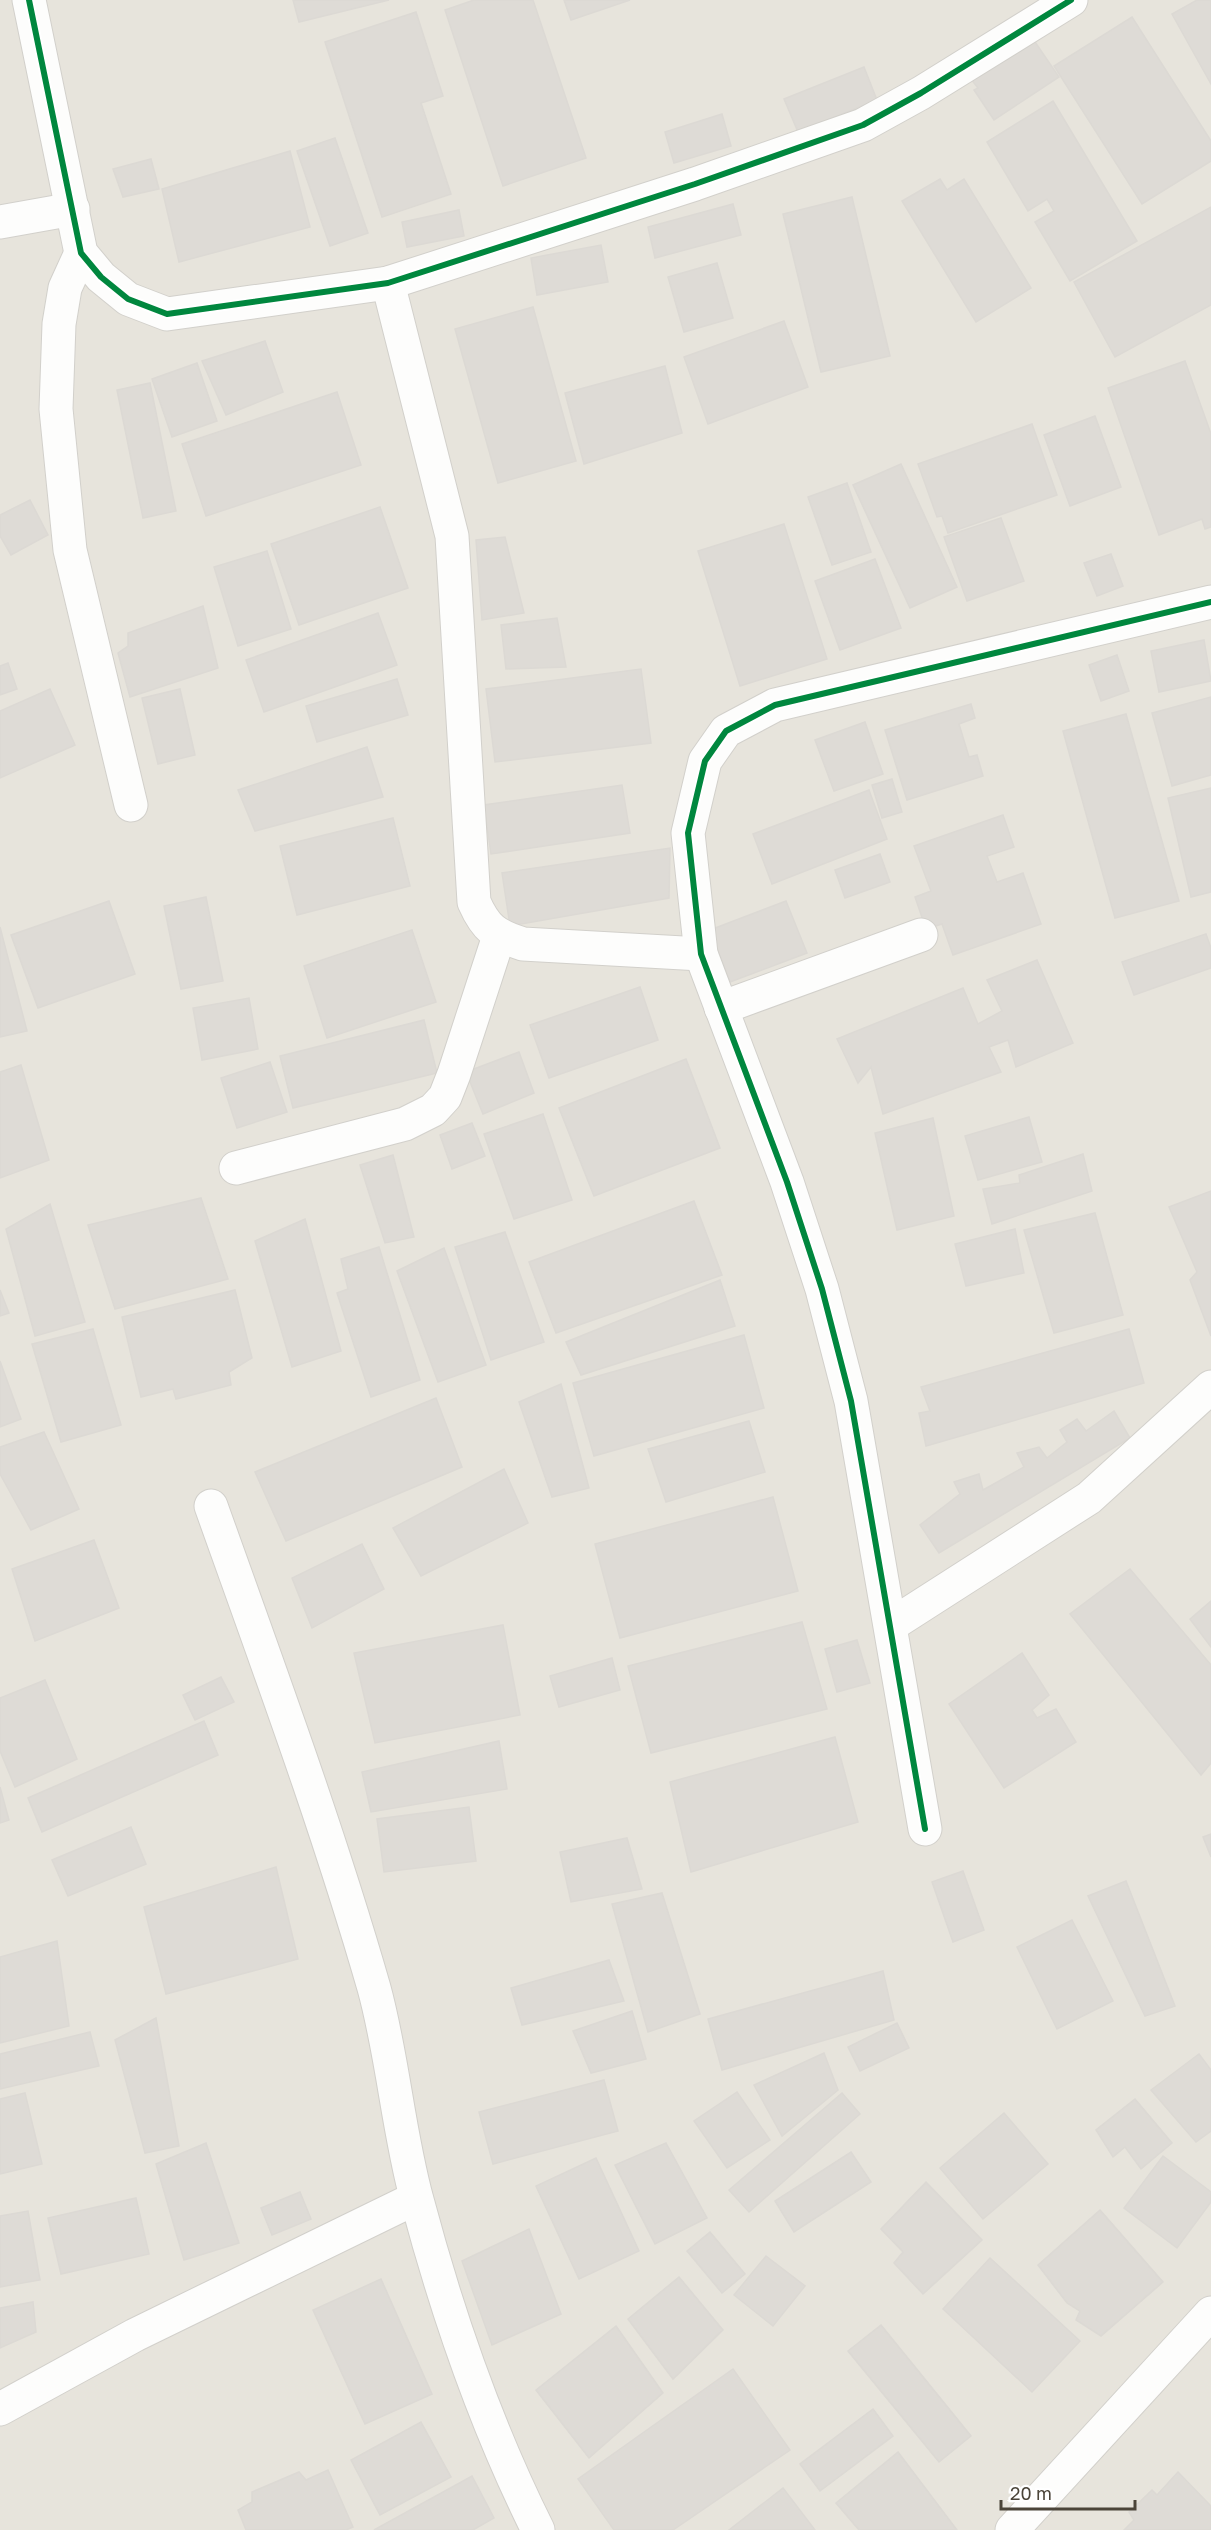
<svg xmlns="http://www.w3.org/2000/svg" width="1211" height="2530" viewBox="0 0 1211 2530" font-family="'Golos Text',sans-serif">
  <rect width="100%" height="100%" fill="#f4f2ee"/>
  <!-- residential -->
  <rect fill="#e7e4dc" x="0" y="0" width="1211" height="2530"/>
  <!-- building -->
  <g fill="#dedbd6" stroke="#dcd9d4" stroke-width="1.5">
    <path d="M293,0H389L299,22Z"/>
    <path d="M474,0H533L586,158L503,186L445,10Z"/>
    <path d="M564,0H630L571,20Z"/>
    <path d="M1197,0H1211V84L1172,14Z"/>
    <path d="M416,12L443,96L421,103L451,194L382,217L325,42Z"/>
    <path d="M1132,17L1211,141V161L1142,204L1054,66Z"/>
    <path d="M1031,36L1059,77L994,120L974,90L978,88L970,78Z"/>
    <path d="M864,67L877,100L798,132L784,99Z"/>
    <path d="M1053,101L1137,241L1070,281L1035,222L1054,211L1047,199L1028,211L987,142Z"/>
    <path d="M722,114L731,146L674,163L665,132Z"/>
    <path d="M335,138L368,233L330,246L297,151Z"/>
    <path d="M290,151L310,227L179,262L162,189Z"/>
    <path d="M151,159L159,189L123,197L113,169Z"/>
    <path d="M940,179L947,190L964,179L1031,288L976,322L902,201Z"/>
    <path d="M852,197L890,356L821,372L783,214Z"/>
    <path d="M733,204L741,235L655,258L648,227Z"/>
    <path d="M1211,207V305L1115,357L1074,282Z"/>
    <path d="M459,210L464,236L407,247L402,222Z"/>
    <path d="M601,245L608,282L537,295L531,258Z"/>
    <path d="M717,263L733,318L684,332L668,277Z"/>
    <path d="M533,307L576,461L498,483L455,329Z"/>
    <path d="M784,321L808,387L708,424L684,357Z"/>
    <path d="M265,341L283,392L226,415L202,361Z"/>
    <path d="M1185,361L1211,434V527L1205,529L1202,519L1159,535L1108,388Z"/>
    <path d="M197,363L217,421L172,437L152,379Z"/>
    <path d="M665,366L682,433L584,464L565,393Z"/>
    <path d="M150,383L176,511L143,518L117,390Z"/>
    <path d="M337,392L361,465L206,516L182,444Z"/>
    <path d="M1095,416L1121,487L1070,506L1044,435Z"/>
    <path d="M1032,424L1057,495L948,533L942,516L937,517L918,464Z"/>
    <path d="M901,464L957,587L910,608L853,485Z"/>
    <path d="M847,483L871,552L832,565L808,497Z"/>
    <path d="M30,500L48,535L11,555L0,536V515Z"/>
    <path d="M380,507L408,588L299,625L271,544Z"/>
    <path d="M1001,518L1024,581L967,601L944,537Z"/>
    <path d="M784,524L827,659L740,686L698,551Z"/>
    <path d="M505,537L524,613L482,620L476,540Z"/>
    <path d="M267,551L291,629L238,646L214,567Z"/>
    <path d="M1111,554L1123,586L1097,596L1084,563Z"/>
    <path d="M875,559L901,628L840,650L815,581Z"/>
    <path d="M203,606L218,668L130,697L118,653L128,646V633Z"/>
    <path d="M378,613L397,665L264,712L246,660Z"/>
    <path d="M557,618L566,667L506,669L501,625Z"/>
    <path d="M1204,640L1211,681L1159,692L1151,651Z"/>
    <path d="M1117,655L1129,691L1101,701L1089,665Z"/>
    <path d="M8,663L17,689L0,695V666Z"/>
    <path d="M641,669L651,743L495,762L486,689Z"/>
    <path d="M397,679L408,715L317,742L306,706Z"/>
    <path d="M50,689L75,745L0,778V711Z"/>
    <path d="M180,689L195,755L158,764L142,698Z"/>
    <path d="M1211,697V775L1172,786L1152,713Z"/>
    <path d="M971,704L975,718L959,724L969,757L977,755L983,776L907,800L885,730Z"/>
    <path d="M1126,714L1179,901L1115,918L1063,731Z"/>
    <path d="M865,722L883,774L834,791L815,740Z"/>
    <path d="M367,747L383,797L255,831L238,790Z"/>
    <path d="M892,779L902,812L882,818L872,785Z"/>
    <path d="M622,785L630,833L491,854L484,805Z"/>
    <path d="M1211,788V892L1191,897L1168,798Z"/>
    <path d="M869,790L887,839L772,884L753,834Z"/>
    <path d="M1003,815L1014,847L987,856L997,882L1023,873L1041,924L953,955L942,924L926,929L915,897L931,891L914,846Z"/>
    <path d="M393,818L410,886L297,915L280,846Z"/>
    <path d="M670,848L669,898L510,926L502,873Z"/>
    <path d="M880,854L890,882L845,898L835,870Z"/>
    <path d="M206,897L223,981L181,989L164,906Z"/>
    <path d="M109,901L135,974L38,1008L11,935Z"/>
    <path d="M786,901L807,953L730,982L710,930Z"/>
    <path d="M0,927L27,1031L0,1037Z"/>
    <path d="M412,930L436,1002L327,1038L304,966Z"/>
    <path d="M1206,934L1211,948V968L1134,995L1122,962Z"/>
    <path d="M1037,960L1073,1043L1016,1067L1008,1040L989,1047L1001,1072L883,1114L871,1067L858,1083L837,1039L963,988L978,1024L1002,1011L987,980Z"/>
    <path d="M640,987L658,1040L549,1078L530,1025Z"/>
    <path d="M249,998L258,1049L202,1060L193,1008Z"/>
    <path d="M424,1020L437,1073L293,1108L280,1056Z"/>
    <path d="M519,1052L534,1093L483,1114L466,1072Z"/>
    <path d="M686,1059L720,1148L594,1196L559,1108Z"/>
    <path d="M270,1062L287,1112L237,1128L221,1078Z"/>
    <path d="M21,1065L49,1160L0,1178V1072Z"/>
    <path d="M543,1114L572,1200L514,1219L484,1134Z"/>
    <path d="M1029,1117L1042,1162L978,1180L965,1136Z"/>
    <path d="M933,1118L954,1216L897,1230L875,1133Z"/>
    <path d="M472,1123L485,1156L452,1169L440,1135Z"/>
    <path d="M1083,1154L1092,1191L992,1224L983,1189L1020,1183L1019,1175Z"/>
    <path d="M393,1155L414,1237L385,1243L360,1165Z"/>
    <path d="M1211,1191V1336L1190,1280L1197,1272L1169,1207Z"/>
    <path d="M201,1198L228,1279L115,1309L88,1225Z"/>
    <path d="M694,1201L722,1275L556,1333L529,1262Z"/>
    <path d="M50,1204L85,1322L35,1336L6,1229Z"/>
    <path d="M1095,1213L1123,1315L1054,1333L1024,1230Z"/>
    <path d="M305,1219L341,1351L292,1367L255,1241Z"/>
    <path d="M1015,1229L1024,1273L966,1286L955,1244Z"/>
    <path d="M505,1232L544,1342L491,1360L455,1247Z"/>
    <path d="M379,1247L420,1380L371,1397L337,1293L348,1289L341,1259Z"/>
    <path d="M444,1248L486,1365L438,1382L397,1271Z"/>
    <path d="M720,1280L735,1326L581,1375L566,1342Z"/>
    <path d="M0,1290L9,1313L0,1316Z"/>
    <path d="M235,1290L252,1358L229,1372L231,1385L176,1399L173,1389L141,1397L122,1317Z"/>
    <path d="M93,1329L121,1425L61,1442L32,1344Z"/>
    <path d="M1129,1329L1144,1383L926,1446L919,1413L930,1411L921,1387Z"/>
    <path d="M744,1335L764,1408L594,1456L573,1383Z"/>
    <path d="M0,1361L21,1419L0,1427Z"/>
    <path d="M561,1384L589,1488L552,1497L519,1402Z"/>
    <path d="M436,1398L462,1467L286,1541L255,1472Z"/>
    <path d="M1114,1411L1130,1438L939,1553L920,1525L960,1494L954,1482L979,1474L983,1490L1024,1467L1017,1453L1039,1447L1047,1458L1067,1442L1060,1430L1077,1419L1086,1431Z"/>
    <path d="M749,1421L765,1472L666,1502L648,1449Z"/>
    <path d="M44,1432L79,1509L31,1530L0,1474V1447Z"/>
    <path d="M504,1469L528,1523L421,1576L393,1528Z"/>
    <path d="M773,1497L798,1591L620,1638L595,1544Z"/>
    <path d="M94,1540L119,1608L35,1641L12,1569Z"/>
    <path d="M362,1544L384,1589L312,1628L292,1578Z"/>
    <path d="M1130,1569L1211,1665V1763L1201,1775L1070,1614Z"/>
    <path d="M1211,1601V1647L1190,1619Z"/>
    <path d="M802,1622L827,1709L651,1753L628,1666Z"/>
    <path d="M503,1625L520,1715L375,1743L354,1653Z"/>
    <path d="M857,1640L870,1683L837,1692L825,1649Z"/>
    <path d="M1022,1653L1049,1695L1032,1710L1037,1718L1056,1709L1076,1742L1004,1788L949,1704Z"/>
    <path d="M612,1658L620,1690L559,1707L550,1676Z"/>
    <path d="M221,1677L234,1702L195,1720L183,1695Z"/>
    <path d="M45,1680L77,1759L15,1787L0,1751V1698Z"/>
    <path d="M204,1721L218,1755L42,1832L28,1798Z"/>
    <path d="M835,1737L858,1822L691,1872L670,1782Z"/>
    <path d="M499,1741L507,1789L371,1812L362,1772Z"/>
    <path d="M0,1787L9,1820L0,1823Z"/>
    <path d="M469,1807L476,1861L384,1872L377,1819Z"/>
    <path d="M131,1827L146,1864L68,1896L52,1860Z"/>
    <path d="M1211,1834V1857L1203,1837Z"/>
    <path d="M627,1838L642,1889L571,1902L560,1852Z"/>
    <path d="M276,1867L298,1959L166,1994L144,1907Z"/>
    <path d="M963,1871L984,1930L953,1942L932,1882Z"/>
    <path d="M1126,1881L1175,2006L1145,2016L1088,1896Z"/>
    <path d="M662,1893L700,2014L648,2032L612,1904Z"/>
    <path d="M1072,1920L1113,2001L1057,2029L1017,1947Z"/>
    <path d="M57,1941L69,2026L0,2043V1957Z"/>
    <path d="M609,1960L624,2001L522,2025L511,1988Z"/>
    <path d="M883,1971L894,2020L722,2070L708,2019Z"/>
    <path d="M632,2011L646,2059L591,2073L573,2031Z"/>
    <path d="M156,2018L179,2146L145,2153L115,2040Z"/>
    <path d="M897,2023L909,2048L860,2071L848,2047Z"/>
    <path d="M90,2032L99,2066L0,2089V2054Z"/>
    <path d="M824,2053L838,2090L782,2136L754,2085Z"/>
    <path d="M1199,2054L1211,2070V2131L1196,2142L1151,2090Z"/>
    <path d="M604,2080L618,2131L493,2164L479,2112Z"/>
    <path d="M737,2092L770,2140L727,2168L694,2121Z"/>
    <path d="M25,2093L42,2164L0,2174V2099Z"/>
    <path d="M842,2093L860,2114L749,2212L729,2190Z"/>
    <path d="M1135,2099L1172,2143L1141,2169L1125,2147L1113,2157L1096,2130Z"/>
    <path d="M1004,2113L1048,2164L983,2219L940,2168Z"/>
    <path d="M206,2143L239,2243L184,2260L156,2164Z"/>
    <path d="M666,2143L707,2218L655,2244L615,2165Z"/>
    <path d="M851,2152L871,2182L794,2232L775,2201Z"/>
    <path d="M1163,2156L1211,2192V2202L1177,2248L1124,2208Z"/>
    <path d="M596,2158L639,2251L579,2279L536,2186Z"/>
    <path d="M926,2182L982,2240L923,2294L894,2263L903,2252L881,2229Z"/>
    <path d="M300,2192L311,2219L272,2235L261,2208Z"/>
    <path d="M136,2198L149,2254L61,2274L48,2218Z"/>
    <path d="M1100,2210L1163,2282L1101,2336L1076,2320L1080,2311L1067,2303L1038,2265Z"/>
    <path d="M28,2211L40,2280L0,2287V2216Z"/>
    <path d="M529,2229L561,2314L492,2345L462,2261Z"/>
    <path d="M710,2232L745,2274L722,2293L687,2251Z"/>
    <path d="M766,2256L805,2286L773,2326L734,2295Z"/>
    <path d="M990,2258L1080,2341L1032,2392L943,2309Z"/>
    <path d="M679,2277L723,2330L673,2379L628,2319Z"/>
    <path d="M381,2279L432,2394L365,2424L313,2310Z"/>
    <path d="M33,2302L36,2332L0,2348V2308Z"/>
    <path d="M881,2325L971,2436L939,2462L848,2351Z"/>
    <path d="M616,2326L663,2393L589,2458L536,2390Z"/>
    <path d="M733,2369L790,2450L673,2530H614L578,2479Z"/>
    <path d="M873,2409L893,2436L820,2491L800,2464Z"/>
    <path d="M421,2422L451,2477L380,2515L351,2460Z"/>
    <path d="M898,2452L957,2530H859L836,2503Z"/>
    <path d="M328,2470L353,2527L346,2530H246L238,2510L252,2502V2492L299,2472L306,2480Z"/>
    <path d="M1178,2472L1211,2506V2530H1124L1134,2520L1129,2512L1152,2490L1157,2495Z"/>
    <path d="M472,2476L494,2518L473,2530H374Z"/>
    <path d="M783,2488L815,2530H729Z"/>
  </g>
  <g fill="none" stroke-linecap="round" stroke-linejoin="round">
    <!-- minor casing -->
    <g stroke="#d2d0cb" stroke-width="35">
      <g id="minor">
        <path d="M29,0L81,253L101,277L128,299L167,314L388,283L695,184L863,125L921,93L1071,0"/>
        <path d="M0,222L73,209"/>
        <path d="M81,253L65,288L59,324L56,409L70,550L131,805"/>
        <path d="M388,283L452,536L474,902C486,929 495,935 523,944L701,954"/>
        <path d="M721,1008L921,935"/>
        <path d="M236,1168L405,1124L433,1110L445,1097L454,1074L499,936"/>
        <path d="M211,1506C268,1666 327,1825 374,1988C393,2057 398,2131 417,2200C447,2313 486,2426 538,2530"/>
        <path d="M891,1625L1089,1498L1211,1387"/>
        <path d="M925,1829L851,1401L822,1289L787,1182L701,954L688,833L705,761L726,731L775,705L1211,602"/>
        <path d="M0,2409L135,2335L416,2198"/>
        <path d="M1012,2530L1211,2313"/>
      </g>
    </g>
    <!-- minor -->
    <use href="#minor" stroke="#fdfdfc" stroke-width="33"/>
    <!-- cycleway casing -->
    <g stroke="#fff" stroke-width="10">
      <g id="cycleway">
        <path d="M29,0L81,253L101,277L128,299L167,314L388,283L695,184L863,125L921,93L1071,0"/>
        <path d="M925,1829L851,1401L822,1289L787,1182L701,954L688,833L705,761L726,731L775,705L1211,602"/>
      </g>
    </g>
    <!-- cycleway -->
    <use href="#cycleway" stroke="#00873e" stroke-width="6"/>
  </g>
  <!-- scale -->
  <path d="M1001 2500v9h134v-9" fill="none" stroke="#4b4439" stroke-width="3"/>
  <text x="1010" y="2500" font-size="18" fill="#4b4439" stroke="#ffffff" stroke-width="4.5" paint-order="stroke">20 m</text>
</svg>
